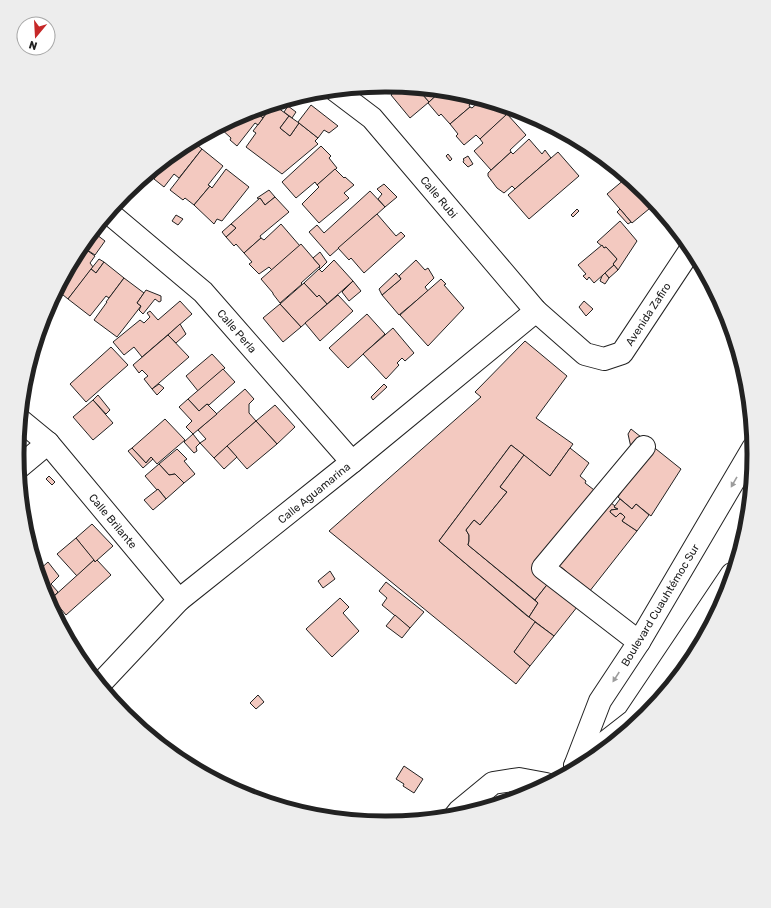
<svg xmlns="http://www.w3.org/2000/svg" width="771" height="908" viewBox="0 0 771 908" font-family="Rubik,sans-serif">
  <rect width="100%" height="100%" fill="#fff"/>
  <!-- building -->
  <g fill="#f3c9c0" stroke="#222">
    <path d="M400,87L418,89L429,102L410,118L391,95Z"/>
    <path d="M418,89L441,91L429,102Z"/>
    <path d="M441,91L458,93L476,98L469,105L470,107L450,124L441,114L439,116L428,103Z"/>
    <path d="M481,100L513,109L480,139L476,135L464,145L456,136L458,134L450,124L470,107L472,108Z"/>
    <path d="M273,105L263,118L254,111Z"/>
    <path d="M273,105H274L289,116L280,128L290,136L299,123L318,138L315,141L318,144L282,174L246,147L256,133L253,131Z"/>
    <path d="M311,105L338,126L329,133L324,130L318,138L299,123L298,122Z"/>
    <path d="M288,106L296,112L292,118L284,112Z"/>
    <path d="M254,111L263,118L258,125L255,123L237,146L230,140L231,138L219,127L245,113Z"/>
    <path d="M507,114L526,135L510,150L511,152L491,170L474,151L483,143L480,139Z"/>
    <path d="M289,116L299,123L290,136L280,128Z"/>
    <path d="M529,139L542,154L545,150L551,158L515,189L512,186L504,193L497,188L488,176V173L511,152L513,154Z"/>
    <path d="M192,141L202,149L179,178L174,174L164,187L154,179L157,175L152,171L181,147Z"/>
    <path d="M321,146L331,156L329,158L337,168L317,185L315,182L296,198L282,182Z"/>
    <path d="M202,149L223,166L208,185L210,186L194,205L185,198L183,200L170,190Z"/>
    <path d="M558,152L579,176L529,219L508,195Z"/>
    <path d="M448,154L452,159L450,161L446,156Z"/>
    <path d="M468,156L473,164L468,167L463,162L464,160L463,159Z"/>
    <path d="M226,169L249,187L222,221L217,219L214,224L194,205L210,186L212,188Z"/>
    <path d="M335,169L344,178L345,177L354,185L344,193L349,198L319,223L302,204L319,187L317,185Z"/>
    <path d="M627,178L636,185L632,188L625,180Z"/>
    <path d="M625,179V180L632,188L636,185L646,194L655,204L632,223L607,194Z"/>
    <path d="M384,184L397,197L385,207L378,199L382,194L377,189Z"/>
    <path d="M269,190L275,197L265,205L260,198L259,199L257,198Z"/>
    <path d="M370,191L385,207L330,256L309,232L317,225L324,233Z"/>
    <path d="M275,197L289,212L260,236L261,238L244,253L236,244L234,246L226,237L236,228L231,224L260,198L265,205Z"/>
    <path d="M577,209L579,211L573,217L571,215Z"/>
    <path d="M620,209L631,222L628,224L617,212Z"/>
    <path d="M377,214L396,236L401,232L405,236L364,273L351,258L349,260L338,248Z"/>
    <path d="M176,215L183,219L178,225L172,221Z"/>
    <path d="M620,221L637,241L618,270L613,264L617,259L606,247L604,248L597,242Z"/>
    <path d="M231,224L236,228L226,237L222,232Z"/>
    <path d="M281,224L300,246L272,270L269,267L259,274L249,264L252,262L244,253L261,238L264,240Z"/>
    <path d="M93,232L105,241L95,255L81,246Z"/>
    <path d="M301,244L320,266L301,283L302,284L280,303L273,294V293L261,279Z"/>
    <path d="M602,245L604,248L606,247L617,259L613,264L614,265L594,283L589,277L587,280L583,276L586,274L578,265Z"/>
    <path d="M81,246L95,256L90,263L93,267L68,299L57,290Z"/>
    <path d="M320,252L327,262L320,269L319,267L320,266L313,258Z"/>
    <path d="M99,259L104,262L96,273L91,269Z"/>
    <path d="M334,260L353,281L327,304L319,295L317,297L304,283L319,269L322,272Z"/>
    <path d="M416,260L425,270L428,268L434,278L425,287L428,291L399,315L382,295L401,279L399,276Z"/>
    <path d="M104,262L124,278L109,298L106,296L90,316L68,299L91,269L96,273Z"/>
    <path d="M614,265L618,270L609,278L605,273Z"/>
    <path d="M396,273L401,279L382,295L379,289Z"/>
    <path d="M605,273L609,278L605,284L600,281L602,276Z"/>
    <path d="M124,278L144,293L137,303L141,306L117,337L94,320L107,302H106Z"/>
    <path d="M441,279L446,284L444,285L464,308L428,346L400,315Z"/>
    <path d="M353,281L361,291L349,301L342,292Z"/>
    <path d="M304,283L317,297L319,295L327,304L301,327L280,304Z"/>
    <path d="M146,290L161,296V301L159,302L155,299L143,314L139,310L141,306L137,303Z"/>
    <path d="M338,295L353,311L320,341L305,323Z"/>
    <path d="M180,301L192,314L142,357L134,347L124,355L113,342L140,320L144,323L150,317L147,313L150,311L158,320Z"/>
    <path d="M584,301L593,309L586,316L579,307Z"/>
    <path d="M51,302L55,305L43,320L45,313Z"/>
    <path d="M280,304L301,327L283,342L263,318Z"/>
    <path d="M367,314L385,334L348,368L329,348Z"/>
    <path d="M180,324L186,334L176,343L168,335Z"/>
    <path d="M393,328L414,353L405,361L402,358L397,363L399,365L386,379L363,354Z"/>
    <path d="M168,335L189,357L152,389L144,379L148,376L142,370L139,373L133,365Z"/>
    <path d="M525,341L567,376L536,418L573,444L550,476L511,445L439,541L526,615L536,622L514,652L530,666L516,684L329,531L481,397L475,392Z"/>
    <path d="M111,347L128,365L86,402L70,384Z"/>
    <path d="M212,354L225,368L198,391L186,376Z"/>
    <path d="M223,369L235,382L209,405L207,404L199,411L188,399Z"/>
    <path d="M159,384L164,388L157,395L152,389Z"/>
    <path d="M384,384L387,387L373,400L371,397Z"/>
    <path d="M245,389L254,399L249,404V413L256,421L214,458L200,443L206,439L198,430Z"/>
    <path d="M98,395L110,410L106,414L93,400Z"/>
    <path d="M188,399L199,411L207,404L217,414L193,434L186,427L192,421L179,407Z"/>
    <path d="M93,400L113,423L93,440L73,417Z"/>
    <path d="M275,405L295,427L277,444L256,421Z"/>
    <path d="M165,419L185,440L157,464L151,457L146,463L132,448Z"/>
    <path d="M256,421L277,444L247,469L227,446Z"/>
    <path d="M631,429L681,469L651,516L636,504L632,509L618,497L627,483L632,452L628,434Z"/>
    <path d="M193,434L200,443L196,447L197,451L194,453L184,442Z"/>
    <path d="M511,445L524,455L500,487L507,492L480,525L474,520L466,530L469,535V541L468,545L538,603L529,617L439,541Z"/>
    <path d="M227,446L237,457L224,469L214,458Z"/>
    <path d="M132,448L146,463L151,457L153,459L143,468L128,451Z"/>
    <path d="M570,448L589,463L580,476L586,481L585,483L615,506L614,507L618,509L611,510L610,512L616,517L620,513L622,514L625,517L622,521L637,531L589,592L561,567L535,600L468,545L469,541V535L466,530L474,520L480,525L507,492L500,487L524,455L550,476Z"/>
    <path d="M177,449L187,459L184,461L195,474L184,483L175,474L169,475L159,464Z"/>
    <path d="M159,464L169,475L175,474L184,483L166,499L158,489L157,490L145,476Z"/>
    <path d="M49,476L55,482L52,485L46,479Z"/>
    <path d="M158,489L166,499L153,510L144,500Z"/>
    <path d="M620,499L632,509L636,504L649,515L637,531L622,521L625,517L622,514L620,513L616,517L610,512L611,510L618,509L614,507Z"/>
    <path d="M92,524L113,546L95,562L76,538Z"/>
    <path d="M76,538L94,560L77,576L57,554Z"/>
    <path d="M94,560L95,562L97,560L111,575L66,615L52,598Z"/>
    <path d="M48,562L59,576L51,584L58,592L52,598L43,588L38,571Z"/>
    <path d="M561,567L589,592L554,636L529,617L538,603L535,600Z"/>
    <path d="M330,571L335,579L323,588L318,581Z"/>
    <path d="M386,582L424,612L410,628L382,605L387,598L379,591Z"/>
    <path d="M340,598L349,607L343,613L359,631L332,657L306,629Z"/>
    <path d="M395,615L410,628L402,638L386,626Z"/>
    <path d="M535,622L554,636L530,666L514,652Z"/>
    <path d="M258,695L264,702L256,709L250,703Z"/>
    <path d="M404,766L423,779L414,793L403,786L404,784L396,779Z"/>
    <path d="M320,810L328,817L314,815Z"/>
  </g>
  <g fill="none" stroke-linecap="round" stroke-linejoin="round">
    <!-- minor casing -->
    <g stroke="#222" stroke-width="24">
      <g id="minor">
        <path d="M335,90L372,118L536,311L585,354L604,359L622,353L691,249"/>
        <path d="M109,213L203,292L352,462"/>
        <path d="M20,420L48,443L179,600"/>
        <path d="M18,468L48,443"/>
        <path d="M639,642L543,568L644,447"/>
        <path d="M100,684L179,600L352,462L536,311"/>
        <path d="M455,816L459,811L493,783L519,779L546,784"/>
      </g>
    </g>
    <!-- major casing -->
    <g stroke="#222" stroke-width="24">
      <g id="major">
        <path d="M575,766L600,701L639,642L753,448"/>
        <path d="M575,766L634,720L732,574"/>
      </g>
    </g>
    <!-- minor -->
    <use href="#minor" stroke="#fff" stroke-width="22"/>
    <!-- major -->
    <use href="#major" stroke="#fff" stroke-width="22"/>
  </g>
  <!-- one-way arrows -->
  <defs><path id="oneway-solid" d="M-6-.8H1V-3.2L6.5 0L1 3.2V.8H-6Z"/></defs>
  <g fill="#9c9c9c">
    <use href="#oneway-solid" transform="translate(734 482) rotate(120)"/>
    <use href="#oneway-solid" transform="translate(616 677) rotate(123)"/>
  </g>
  <g text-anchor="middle" stroke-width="3" stroke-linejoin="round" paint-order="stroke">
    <!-- street labels -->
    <g font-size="11" fill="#222" stroke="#fff">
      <text transform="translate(439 197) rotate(50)" y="4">Calle Rubi</text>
      <text transform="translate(648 314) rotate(-57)" y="4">Avenida Zafiro</text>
      <text transform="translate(237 331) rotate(49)" y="4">Calle Perla</text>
      <text transform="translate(314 493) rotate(-39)" y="4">Calle Aguamarina</text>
      <text transform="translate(113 521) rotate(50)" y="4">Calle Brilante</text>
      <text transform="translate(660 605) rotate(-59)" y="4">Boulevard Cuauhtémoc Sur</text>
    </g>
  </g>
  <!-- crop -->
  <path d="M0 0H771V908H0ZM385 92H386A361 361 0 0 1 747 453V455A361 361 0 0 1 386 816H385A361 361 0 0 1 24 455V453A361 361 0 0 1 385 92Z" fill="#ededed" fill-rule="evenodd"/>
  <path fill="none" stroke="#222" stroke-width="5" d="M385 92H386A361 361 0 0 1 747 453V455A361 361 0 0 1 386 816H385A361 361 0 0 1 24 455V453A361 361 0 0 1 385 92Z"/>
  <!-- north arrow -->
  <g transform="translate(36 36) rotate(198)"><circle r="19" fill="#ffffff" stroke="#a7a7a7"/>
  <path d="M0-3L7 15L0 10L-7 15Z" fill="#c62828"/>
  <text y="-6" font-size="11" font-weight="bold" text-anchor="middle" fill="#222222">N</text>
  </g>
</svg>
